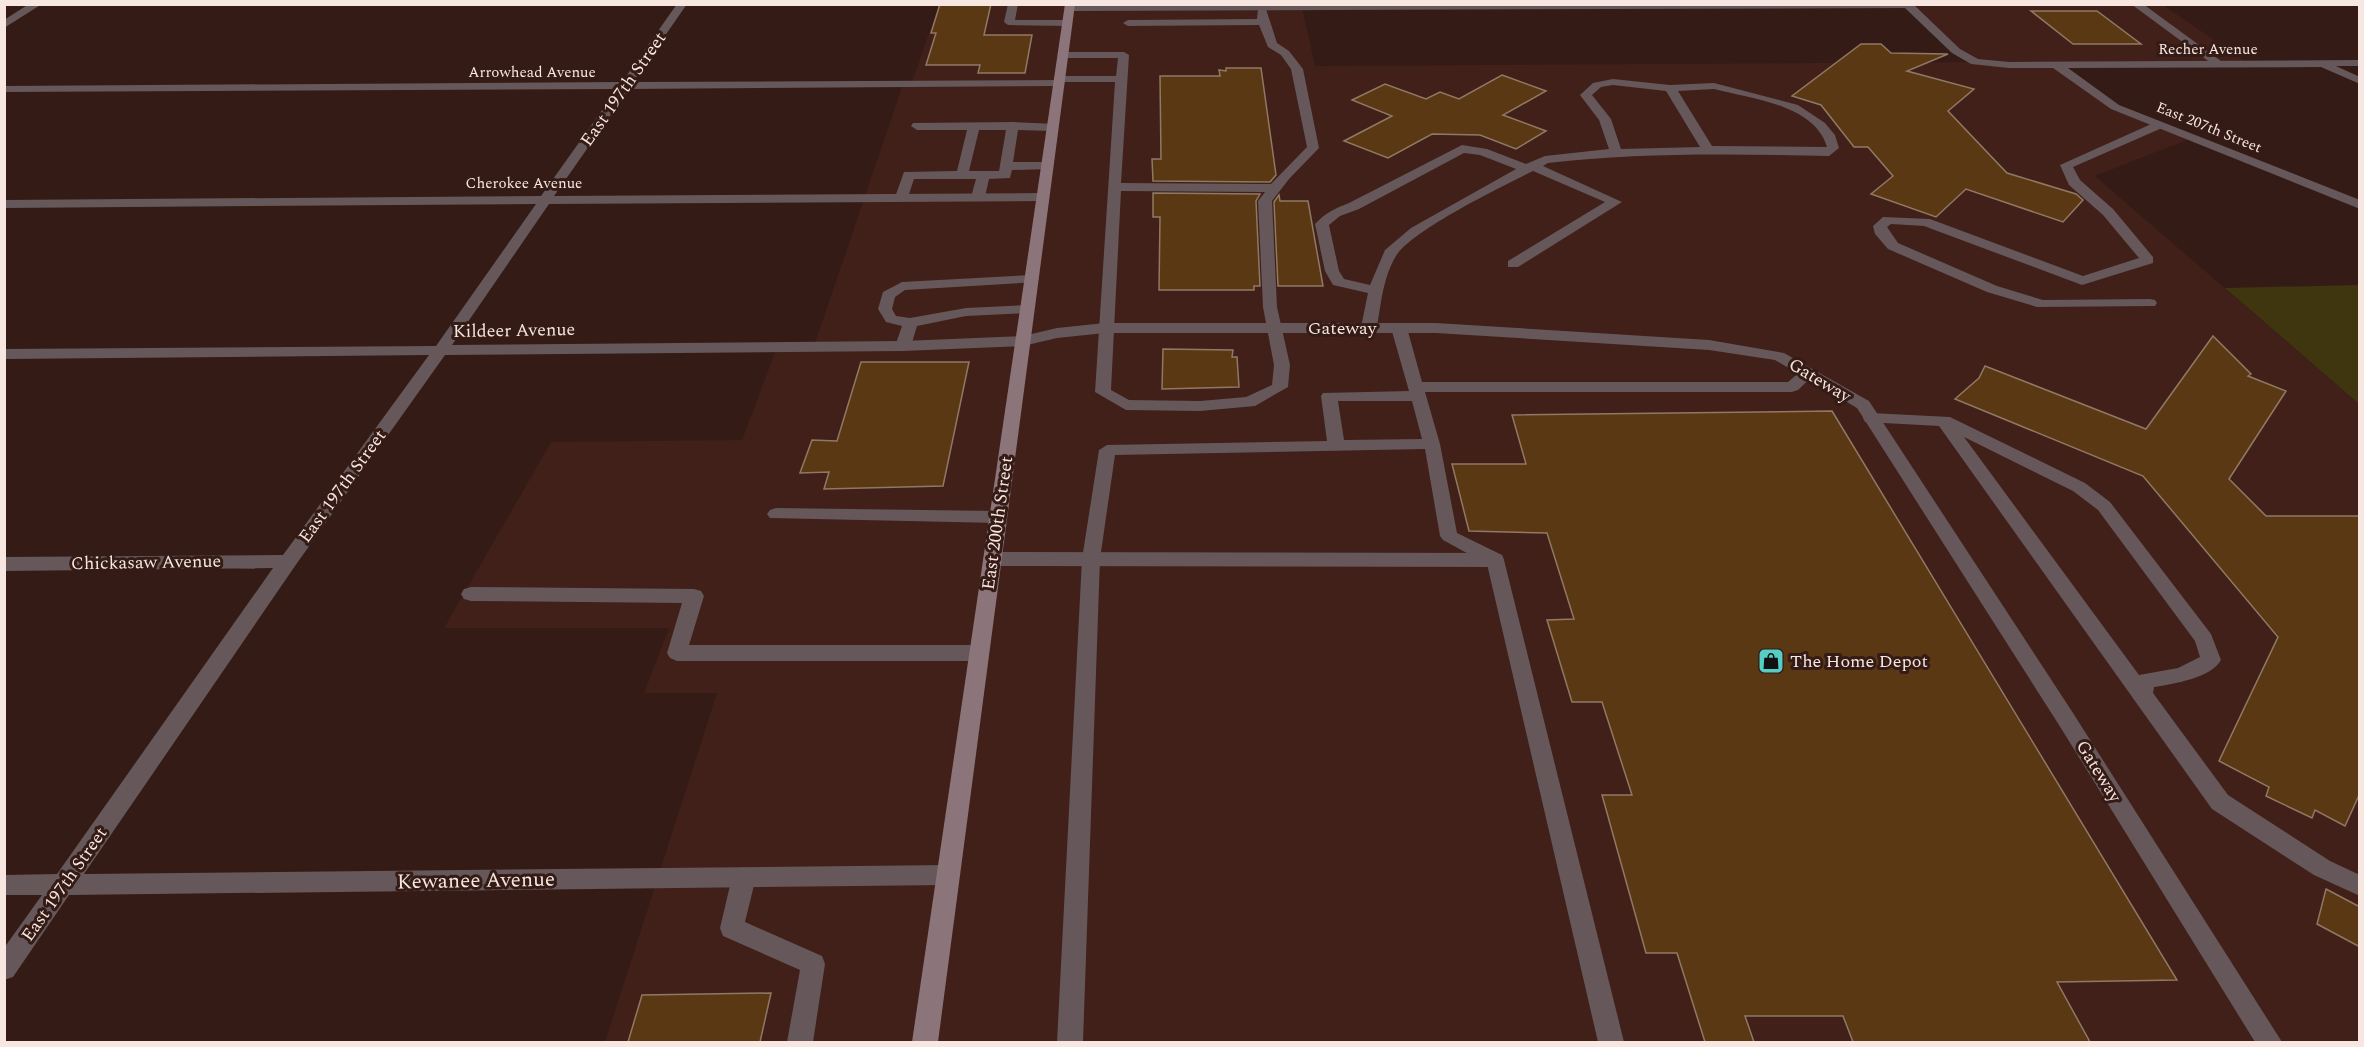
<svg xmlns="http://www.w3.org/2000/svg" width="2364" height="1047" viewBox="0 0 2364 1047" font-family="Spectral,serif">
  <rect width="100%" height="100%" fill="#341b15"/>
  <!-- built -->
  <path fill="#402018" d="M1195,4V7H1302L1315,66L1974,62L1907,5H2163L2249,64L2057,65L2115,107L2192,138L2095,176L2359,404V1042H605L717,693H644L669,628H444L551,442L742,440L777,347L814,346L903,84H911L939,5Z"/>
  <!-- green -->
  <path fill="#3f3610" d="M2359,285V404L2225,288Z"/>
  <!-- building -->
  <g fill="#5a3813" stroke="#907964" stroke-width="1.5">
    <path d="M940,4H991L984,35H1032L1025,73H978L980,65H926L936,33H931Z"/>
    <path d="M2031,11H2097L2141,44H2073Z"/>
    <path d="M1861,44H1881L1891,53L1948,54L1907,71L1974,89L1948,111L2007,173L2076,194L2083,200L2063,222L1966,189L1936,217L1871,194L1893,176L1868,147H1854L1821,105L1792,96Z"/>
    <path d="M1226,68H1261L1276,175L1270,182L1153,181L1152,159H1161L1160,76H1220L1219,70L1226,71Z"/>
    <path d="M1502,75L1546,91L1503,115L1546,131L1516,149L1480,135L1432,134L1388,158L1344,141L1392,116L1352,100L1385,84L1426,99L1440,92L1459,99Z"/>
    <path d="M1153,193L1260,194L1256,201L1260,286H1254V290H1159L1160,217H1153Z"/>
    <path d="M1279,195L1280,201H1308L1323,286H1278L1274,202Z"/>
    <path d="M2213,336L2251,374L2248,376L2286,391L2229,479L2266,516H2360V793L2345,826L2315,810L2312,818L2266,796L2269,787L2219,761L2278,637L2143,476L1955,399L1979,378L1985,366L2146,429Z"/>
    <path d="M1163,349L1233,350L1232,357H1237L1239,387L1162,389Z"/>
    <path d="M861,362H969L943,486L824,489L829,472L800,473L812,440L837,441Z"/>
    <path d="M1832,411L2177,980L2057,982L2090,1042H1853L1843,1016H1745L1754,1042H1705L1677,953H1646L1602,795H1632L1602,702H1572L1547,620L1574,619L1547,533L1469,531L1452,464H1526L1512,415Z"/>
    <path d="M2326,889L2360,907V947L2317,924Z"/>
    <path d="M771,993L760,1042H628L642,995Z"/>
  </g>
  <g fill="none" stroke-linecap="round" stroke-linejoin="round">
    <!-- lane -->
    <g fill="#65575a" fill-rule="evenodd">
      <path d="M1008,4H1018L1015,20H1067L1072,23L1067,26L1008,25L1004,22Z"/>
      <path d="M2131,4H2143L2225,64L2215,66Z"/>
      <path d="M1258,9H1266L1277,43L1289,51L1303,69L1319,148L1289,179L1272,201L1277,307L1290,365L1288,387L1255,406L1200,411L1126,410L1095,392L1115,82H1060L1054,79L1060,76H1116L1118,58H1063L1058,55L1063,52H1124L1129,55L1121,183L1271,184L1307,147L1291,69L1281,55L1268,47L1259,25L1128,26L1123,23L1128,20L1257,19ZM1121,191L1265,192L1258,201L1263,307L1274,365L1272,385L1246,397L1200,401L1129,400L1111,390Z"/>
      <path d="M1613,79L1670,85L1714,83L1798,105L1825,123L1835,135L1839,148L1829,156C1735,154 1641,152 1548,163L1543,166L1622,202L1518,267H1508V261L1605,202L1533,171C1503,186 1412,230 1396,256C1383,277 1381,304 1377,327L1374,330H1364L1361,327L1368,293L1333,285L1325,271L1315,224C1325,213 1336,208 1349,203L1462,145L1487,149L1526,164L1545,156L1609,149L1599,120L1580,95L1593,83ZM1613,85L1666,91L1700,147L1621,149L1611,119L1592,95L1601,87ZM1714,89C1751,99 1814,104 1827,147L1712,146L1678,91ZM1464,153L1480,155L1516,169L1411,228L1385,250L1370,285L1344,279L1339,271L1329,225L1340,216L1359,209Z"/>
      <path d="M2158,121L2164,125L2162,128L2073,167L2080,180L2113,209L2153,257V263L2082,285L1924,226L1891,224L1887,227L1898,243L1997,286L2043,300L2150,299L2155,300L2157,303L2155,306L2037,307L1987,292L1888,249L1875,234L1873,226L1883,217L1930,219L2083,276L2139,258L2103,215L2069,185L2060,165Z"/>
      <path d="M1013,122L1057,124V130L1053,131L1018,130L1013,162H1047L1051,163V169L1012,170L1010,178L989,179L985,197L978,201L971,197L976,179H914L907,200H897L895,197L904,172L957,171L967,130H917L911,126L913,123ZM979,130H1006L999,171H969Z"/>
      <path d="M1032,275L1037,276L1039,279L1037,282L905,290L895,297L892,309L896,316L910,318L966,308L1027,305L1034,309L1027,313L966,316L917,326L911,346L903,351L895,346L902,326L886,322L878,309L883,292L902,282Z"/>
      <path d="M1399,323L1407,328L1422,382H1788L1802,370H1814L1816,373L1798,390L1792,392H1425L1440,444L1457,533L1502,555L1504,560L1624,1042H1598L1487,564L1443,540L1440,536L1425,449L1115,455L1100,559L1083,1042H1057L1082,559L1099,450L1107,445L1327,441L1321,396L1323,393L1409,391L1391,328ZM1338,401H1412L1422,439L1344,440Z"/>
      <path d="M1871,413L1950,417L2085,483L2110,502L2211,634L2221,660C2211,678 2173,684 2154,687L2153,693L2228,795L2330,861L2360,875V896L2314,875L2212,809L1939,426L1865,422L1863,418L1865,414ZM1964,437L2073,491L2098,510L2195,641L2200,657L2178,668L2139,675Z"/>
      <path d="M776,508L998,511L1007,517L998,523L770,518L767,514L770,510Z"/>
      <path d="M471,587L694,589L701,591L704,596L689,645H979L986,648L989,653L986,658L979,661H677L670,658L667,653L682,603L471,601L464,599L461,594L464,589Z"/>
      <path d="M744,867L752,870L756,877L745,922L822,956L825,964L813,1042H787L800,970L723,936L720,928L732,877L736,870Z"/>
    </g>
    <!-- street -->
    <g fill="#65575a" fill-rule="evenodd">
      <path d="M29,4H42L4,28V20Z"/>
      <path d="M677,4H687L633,82L1059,80L1065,83L1059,86L629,89L554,196L1043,193L1050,197L1043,201L549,204L452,345L903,341L1023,336L1057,328L1105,323H1436L1709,340L1784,353L1869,401L2073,713L2282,1042H2255L2059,725L1857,408L1775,360L1709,350L1436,333H1105L1057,338L1023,346L903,351L445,355L295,566L84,874L948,865L956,868L960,875L956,882L948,885L69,895L13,977L4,980V948L42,895H4V875L57,874L273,568L4,571V557L283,555L429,355L4,359V349L436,346L536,204L4,208V200L541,196L617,89L4,92V86L622,82Z"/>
      <path d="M1913,4L1960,49L1978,59L2009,62L2360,60V66H2336L2360,77V84L2321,67L2068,68L2119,105L2360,200V209L2111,109L2053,68H2009L1971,64L1952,53L1905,8L1069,11L1064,8L1069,5Z"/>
      <path d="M992,552L1495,553L1502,555L1504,560L1502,565L1495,567L992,566L985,564L983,559L985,554Z"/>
    </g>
    <!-- secondary -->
    <path fill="#8b757a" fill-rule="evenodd" d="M1065,4H1075L938,1042H912Z"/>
  </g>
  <!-- icons -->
  <defs>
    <g id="shop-square" transform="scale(1.35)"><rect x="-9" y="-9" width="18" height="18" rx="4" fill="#55cec5" stroke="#341b15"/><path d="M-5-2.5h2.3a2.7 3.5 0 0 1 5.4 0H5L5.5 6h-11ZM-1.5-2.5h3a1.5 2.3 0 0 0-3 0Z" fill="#111"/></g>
  </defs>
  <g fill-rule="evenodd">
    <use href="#shop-square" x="1771" y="661"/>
  </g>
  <g text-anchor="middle" stroke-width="6" stroke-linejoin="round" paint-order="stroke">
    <!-- far-street labels -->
    <g font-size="15" fill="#f8e6e1" stroke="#341b15">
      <text x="2208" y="54">Recher Avenue</text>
      <text x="532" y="77">Arrowhead Avenue</text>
      <text transform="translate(2209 127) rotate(22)" y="5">East 207th Street</text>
      <text x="524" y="188">Cherokee Avenue</text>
    </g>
    <!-- street labels -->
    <g font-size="18" fill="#f8e6e1" stroke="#341b15">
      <text transform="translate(623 89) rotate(-55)" y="6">East 197th Street</text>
      <text x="1342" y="334">Gateway</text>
      <text transform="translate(514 330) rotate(-1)" y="6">Kildeer Avenue</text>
      <text transform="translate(1820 380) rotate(31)" y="6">Gateway</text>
      <text transform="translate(342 486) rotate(-54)" y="6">East 197th Street</text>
      <text transform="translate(997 523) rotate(-82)" y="6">East 200th Street</text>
      <text transform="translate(146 562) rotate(-1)" y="6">Chickasaw Avenue</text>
      <text transform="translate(2099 771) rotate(58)" y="6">Gateway</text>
      <text transform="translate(64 884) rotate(-55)" y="6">East 197th Street</text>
    </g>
    <!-- poi labels -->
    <g font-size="18" fill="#f8e6e1" stroke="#341b15" text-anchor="start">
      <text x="1790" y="667">The Home Depot</text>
    </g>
    <!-- near-street labels -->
    <g font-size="21" fill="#f8e6e1" stroke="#341b15">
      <text transform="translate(476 880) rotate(-1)" y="7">Kewanee Avenue</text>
    </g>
  </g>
  <!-- border -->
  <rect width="2364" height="1047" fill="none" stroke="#f8e6e1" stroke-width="12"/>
</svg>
